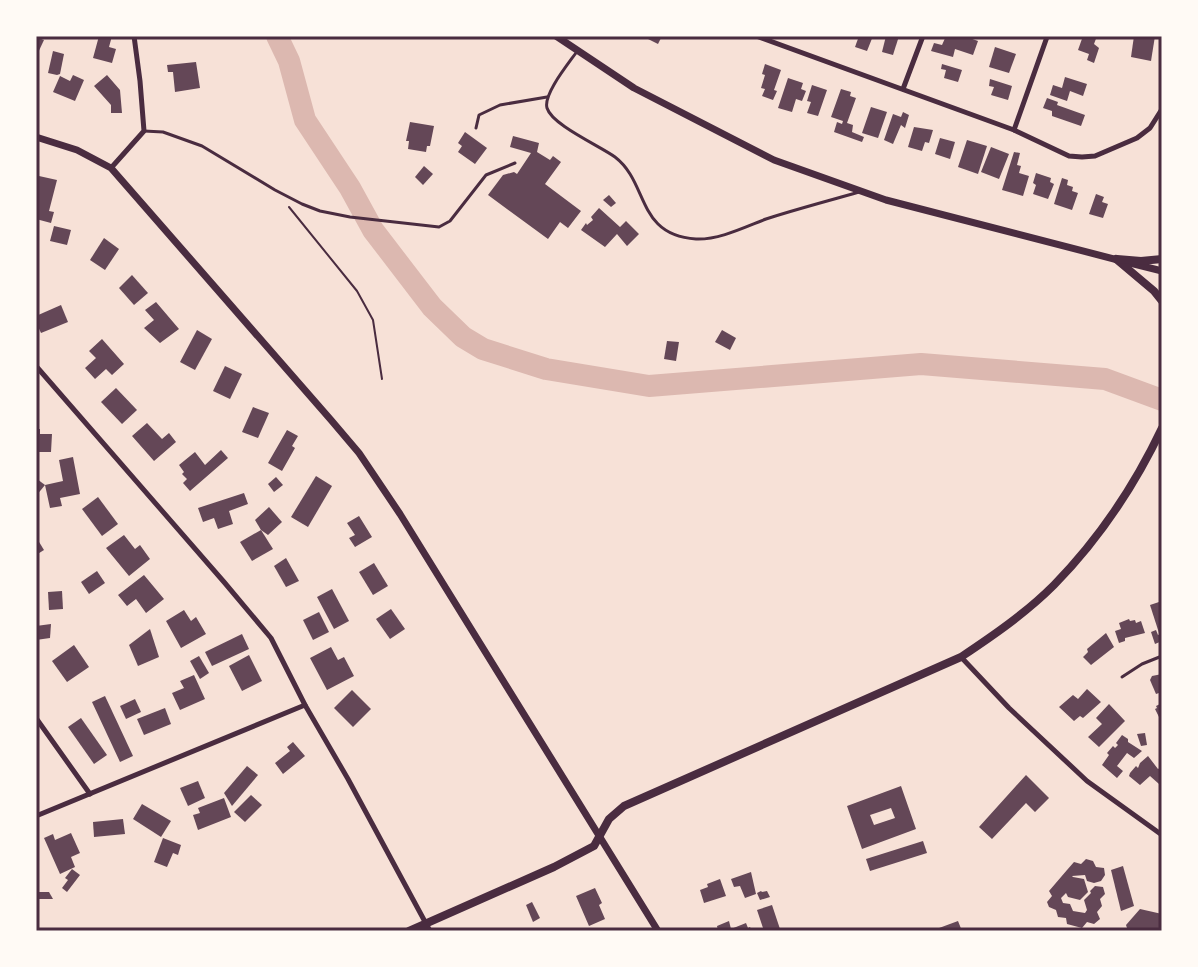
<svg xmlns="http://www.w3.org/2000/svg" width="1198" height="967" viewBox="0 0 1198 967" font-family="'Varela Round',sans-serif">
  <rect width="100%" height="100%" fill="#f7e1d7"/>
  <g fill="none" stroke-linecap="round" stroke-linejoin="round">
    <!-- river -->
    <path stroke="#dcb8b0" stroke-width="22" d="M277,36L289,61L305,120L350,188L373,230L432,307L463,337L483,349L546,369L649,386L921,364L1105,379L1162,400"/>
  </g>
  <!-- building -->
  <g fill="#644757" fill-rule="evenodd">
    <path d="M99,36H112L109,47L116,49L112,63L93,58Z"/>
    <path d="M642,36H662L658,44Z"/>
    <path d="M859,36H873L867,51L855,47Z"/>
    <path d="M886,36H899L893,55L882,52Z"/>
    <path d="M946,36H964L978,41L973,55L955,49L953,57L931,51L934,43L942,45Z"/>
    <path d="M1083,36H1097L1094,44L1099,48L1094,63L1087,60L1089,54L1078,50Z"/>
    <path d="M1134,36H1155L1151,61L1131,57Z"/>
    <path d="M36,37L44,40L36,57Z"/>
    <path d="M995,47L1016,54L1009,73L989,67Z"/>
    <path d="M53,51L64,54L60,74L57,75L48,73Z"/>
    <path d="M196,62L200,88L175,92L173,72H168L167,65Z"/>
    <path d="M765,64L781,70L774,90L777,91L773,100L762,96L765,89L761,88L765,75L762,74Z"/>
    <path d="M942,64L962,70L958,82L944,78L946,70L941,69Z"/>
    <path d="M73,75L84,80L75,101L53,92L60,76L70,81Z"/>
    <path d="M107,75L120,90L122,113H111V105L94,86Z"/>
    <path d="M1065,77L1087,84L1083,96L1070,91L1067,101L1050,95L1053,85L1062,88Z"/>
    <path d="M788,78L803,83L801,89L806,91L802,101L796,99L792,112L778,108Z"/>
    <path d="M990,79L1012,86L1008,100L991,95L994,87L989,86Z"/>
    <path d="M812,85L827,90L818,116L807,113L811,102L807,101Z"/>
    <path d="M841,89L851,92L850,96L856,98L847,123L853,125L852,132L864,137L862,142L834,132L837,122L842,124L843,121L831,117Z"/>
    <path d="M1047,98L1058,102L1057,105L1085,115L1081,126L1052,116V111L1043,108Z"/>
    <path d="M871,107L887,112L878,138L862,133Z"/>
    <path d="M903,112L909,115L905,128L901,125L893,144L884,140L893,114L901,117Z"/>
    <path d="M410,122L434,126L430,146H427L426,152L408,149L409,141H406Z"/>
    <path d="M914,127L933,130L929,143L925,142L922,151L908,147Z"/>
    <path d="M465,132L487,148L475,164L458,152L462,146L458,143Z"/>
    <path d="M513,136L539,143L537,152L550,160L553,156L561,162L545,184L581,211L568,228L560,222L548,239L488,195L503,175L514,172L517,174L531,153L510,147Z"/>
    <path d="M940,138L955,142L950,159L935,154Z"/>
    <path d="M967,140L987,146L978,174L958,167Z"/>
    <path d="M991,147L1009,154L999,179L981,172Z"/>
    <path d="M1014,152L1020,153L1017,165L1021,166L1019,173L1029,176L1023,196L1002,190Z"/>
    <path d="M424,166L433,174L423,185L415,177Z"/>
    <path d="M1036,173L1051,178L1050,182L1054,184L1048,199L1033,194L1036,185L1033,183Z"/>
    <path d="M39,176L57,180L49,211L54,212L51,223L36,219V185Z"/>
    <path d="M1062,178L1068,180L1067,185L1073,187L1072,191L1078,193L1072,210L1054,204Z"/>
    <path d="M1096,194L1104,197L1102,202L1108,204L1103,218L1089,214Z"/>
    <path d="M609,195L616,203L611,207L603,200Z"/>
    <path d="M599,208L620,227L626,221L639,234L627,246L617,234L605,247L581,230L586,223L587,225L593,220L591,217Z"/>
    <path d="M54,226L71,230L67,245L50,241Z"/>
    <path d="M104,238L119,249L105,270L90,260Z"/>
    <path d="M132,275L148,293L134,305L119,288Z"/>
    <path d="M156,302L179,329L160,343L144,328L154,320L145,310Z"/>
    <path d="M61,305L68,322L41,333L36,322V316Z"/>
    <path d="M197,330L212,339L195,370L180,362Z"/>
    <path d="M722,330L736,338L730,350L715,342Z"/>
    <path d="M102,339L124,364L112,375L106,369L95,379L85,368L96,358L89,351Z"/>
    <path d="M667,341L679,342L676,361L664,359Z"/>
    <path d="M225,366L242,374L230,399L213,391Z"/>
    <path d="M116,388L137,410L122,424L101,402Z"/>
    <path d="M253,407L269,413L258,438L242,432Z"/>
    <path d="M147,423L162,439L169,433L176,442L154,461L132,436Z"/>
    <path d="M36,429H40V434H52L51,452H36Z"/>
    <path d="M287,430L298,436L292,446L295,448L282,471L268,463Z"/>
    <path d="M221,450L228,458L190,491L183,483L187,479L182,474L184,472L179,465L195,452L205,465Z"/>
    <path d="M73,457L80,494L60,498L62,506L50,508L45,485L63,481L59,460Z"/>
    <path d="M316,476L332,486L308,527L291,517Z"/>
    <path d="M276,477L283,485L274,492L268,484Z"/>
    <path d="M37,479L45,485L36,496V481Z"/>
    <path d="M244,493L248,504L229,511L233,524L218,529L214,518L203,522L198,508Z"/>
    <path d="M98,497L118,524L102,536L82,509Z"/>
    <path d="M269,507L282,522L268,535L261,530L255,520Z"/>
    <path d="M359,516L372,537L355,547L349,538L355,535L347,523Z"/>
    <path d="M261,530L273,549L252,561L240,542Z"/>
    <path d="M124,535L135,549L140,545L150,559L129,576L106,548Z"/>
    <path d="M36,537L44,550L36,555Z"/>
    <path d="M286,558L299,581L286,587L274,566Z"/>
    <path d="M374,563L388,586L373,595L359,572Z"/>
    <path d="M97,571L105,583L89,594L81,582Z"/>
    <path d="M144,575L164,599L146,613L136,599L127,606L118,595Z"/>
    <path d="M332,589L349,621L334,629L317,597Z"/>
    <path d="M62,591L63,609L49,610L48,592Z"/>
    <path d="M1162,601V632L1159,633L1150,605Z"/>
    <path d="M391,609L405,629L390,639L376,619Z"/>
    <path d="M184,610L191,621L196,617L206,634L181,648L166,621Z"/>
    <path d="M319,612L329,632L313,640L303,620Z"/>
    <path d="M1129,619L1130,621L1135,620L1136,623L1141,621L1145,633L1125,638V641L1119,643L1115,631L1121,629L1119,623Z"/>
    <path d="M51,624L50,638L36,640V626Z"/>
    <path d="M150,629L159,657L138,666L129,645Z"/>
    <path d="M1156,630L1158,635L1162,634V641L1155,644L1151,632Z"/>
    <path d="M1106,633L1114,647L1091,665L1083,657L1088,652L1087,649Z"/>
    <path d="M242,634L249,649L212,666L205,652Z"/>
    <path d="M74,645L89,667L67,682L52,661Z"/>
    <path d="M331,647L338,660L344,657L354,676L327,690L310,658Z"/>
    <path d="M249,655L262,681L242,691L229,666Z"/>
    <path d="M199,656L209,673L200,679L190,661Z"/>
    <path d="M1162,674V692L1156,694L1150,680L1152,676Z"/>
    <path d="M194,675L205,699L180,710L172,693L184,688L180,681Z"/>
    <path d="M1087,689L1101,702L1083,718L1080,716L1074,721L1059,707L1073,695L1078,699Z"/>
    <path d="M352,690L371,709L353,727L334,708Z"/>
    <path d="M105,696L133,756L120,762L92,702Z"/>
    <path d="M135,699L141,712L126,719L120,706Z"/>
    <path d="M1162,703V723L1155,709L1157,708L1156,706Z"/>
    <path d="M1109,704L1125,721L1099,747L1088,737L1102,724L1096,718Z"/>
    <path d="M165,708L171,724L144,735L137,719Z"/>
    <path d="M81,718L107,755L94,764L68,727Z"/>
    <path d="M1145,733L1147,745L1141,746L1137,734Z"/>
    <path d="M1122,735L1128,739V742L1142,751L1134,758L1127,753L1117,766L1123,771L1117,778L1102,765L1109,755L1107,753L1113,746L1115,748L1118,745L1116,743Z"/>
    <path d="M293,742L305,756L283,774L275,763L290,751L287,747Z"/>
    <path d="M1148,756L1158,769L1162,767V781L1159,784L1150,776L1140,785L1129,776L1130,773L1136,766L1138,768L1140,763Z"/>
    <path d="M247,766L258,775L232,806L224,793Z"/>
    <path d="M1026,775L1049,798L1035,812L1026,803L992,839L979,827Z"/>
    <path d="M198,781L205,798L188,806L180,788Z"/>
    <path d="M901,786L916,829L862,849L847,806ZM891,808L895,818L874,825L870,815Z"/>
    <path d="M251,795L262,805L245,822L234,812Z"/>
    <path d="M224,798L231,817L198,830L193,815L200,813L198,808Z"/>
    <path d="M142,804L171,821L161,837L133,819Z"/>
    <path d="M123,819L125,834L94,837L93,822Z"/>
    <path d="M71,833L80,853L71,857L75,867L60,874L44,838L53,834L55,840Z"/>
    <path d="M163,838L181,845L178,855L173,853L167,867L154,862Z"/>
    <path d="M923,841L927,853L870,871L866,859Z"/>
    <path d="M1086,859L1093,861L1096,867L1104,868L1105,875L1101,881L1094,883L1087,881L1085,875L1072,876L1073,877L1084,879L1088,892L1080,900L1068,897L1066,893L1061,898L1063,903L1070,904L1073,911L1085,913L1087,910L1084,900L1091,893L1090,891L1095,886L1103,887L1105,894L1100,899L1102,906L1097,912L1100,919L1094,924L1087,922L1082,928L1067,924L1066,918L1058,917L1056,910L1049,907L1047,902L1052,896L1049,891L1067,870L1074,862L1081,864Z"/>
    <path d="M1123,866L1134,906L1121,911L1111,870Z"/>
    <path d="M72,869L80,875L67,892L62,888L68,880L65,878Z"/>
    <path d="M751,872L756,894L745,898L740,886L734,887L731,879Z"/>
    <path d="M720,879L726,896L704,903L700,890L708,887L707,884Z"/>
    <path d="M595,888L602,903L599,905L605,919L589,926L576,896Z"/>
    <path d="M761,891L762,892L767,891L770,897L760,900L757,893Z"/>
    <path d="M36,892H49L53,899H36Z"/>
    <path d="M532,902L540,918L533,922L526,905Z"/>
    <path d="M772,905L780,929L764,931L757,910Z"/>
    <path d="M1140,909L1162,914V931H1128L1126,925Z"/>
    <path d="M729,921L731,929L746,923L748,928L750,927L752,931H718L717,926Z"/>
    <path d="M958,921L962,931H931Z"/>
  </g>
  <g fill="none" stroke-linecap="round" stroke-linejoin="round">
    <!-- path -->
    <path stroke="#4a2c40" stroke-width="2" d="M289,207L357,291L373,320L382,379"/>
    <!-- service -->
    <g stroke="#4a2c40" stroke-width="3">
      <path d="M578,50C569,63 543,94 547,108C552,125 600,146 615,157C649,183 636,235 696,239C719,240 745,227 766,219C797,209 828,201 859,192"/>
      <path d="M476,128L479,115L500,105L547,97"/>
      <path d="M144,131L163,132L202,146L275,190L302,204L320,211L350,217L439,227L450,221L486,175L515,163"/>
      <path d="M1122,677L1142,664L1162,656"/>
    </g>
    <!-- minor -->
    <g stroke="#4a2c40" stroke-width="5">
      <path d="M756,36L1014,130L1069,156L1082,157L1095,156L1137,138L1150,128L1162,109"/>
      <path d="M903,89L923,36"/>
      <path d="M1014,130L1047,37"/>
      <path d="M111,168L144,131L140,81L134,36"/>
      <path d="M36,366L224,582L271,638L305,705L348,779L430,931"/>
      <path d="M961,657L1009,708L1087,781L1162,835"/>
      <path d="M36,718L90,794"/>
      <path d="M36,816L305,705"/>
    </g>
    <!-- tertiary -->
    <g stroke="#4a2c40" stroke-width="7">
      <path d="M556,36L634,88L774,160L886,200L1118,260"/>
      <path d="M36,137L77,150L111,168L331,420L359,453L400,514L658,931"/>
      <path d="M1130,263L1162,271"/>
    </g>
    <!-- secondary -->
    <g stroke="#4a2c40" stroke-width="8">
      <path d="M1116,259L1154,291L1162,301"/>
      <path d="M1117,259L1141,261L1162,259"/>
      <path d="M409,931L554,867L594,846L609,819L624,806L961,657C994,635 1026,613 1054,585C1098,540 1135,485 1162,428"/>
    </g>
  </g>
  <!-- border -->
  <rect width="1198" height="967" fill="none" stroke="#fffaf5" stroke-width="76"/>
  <rect x="38" y="38" width="1122" height="891" fill="none" stroke="#4a2c40" stroke-width="3"/>
</svg>
